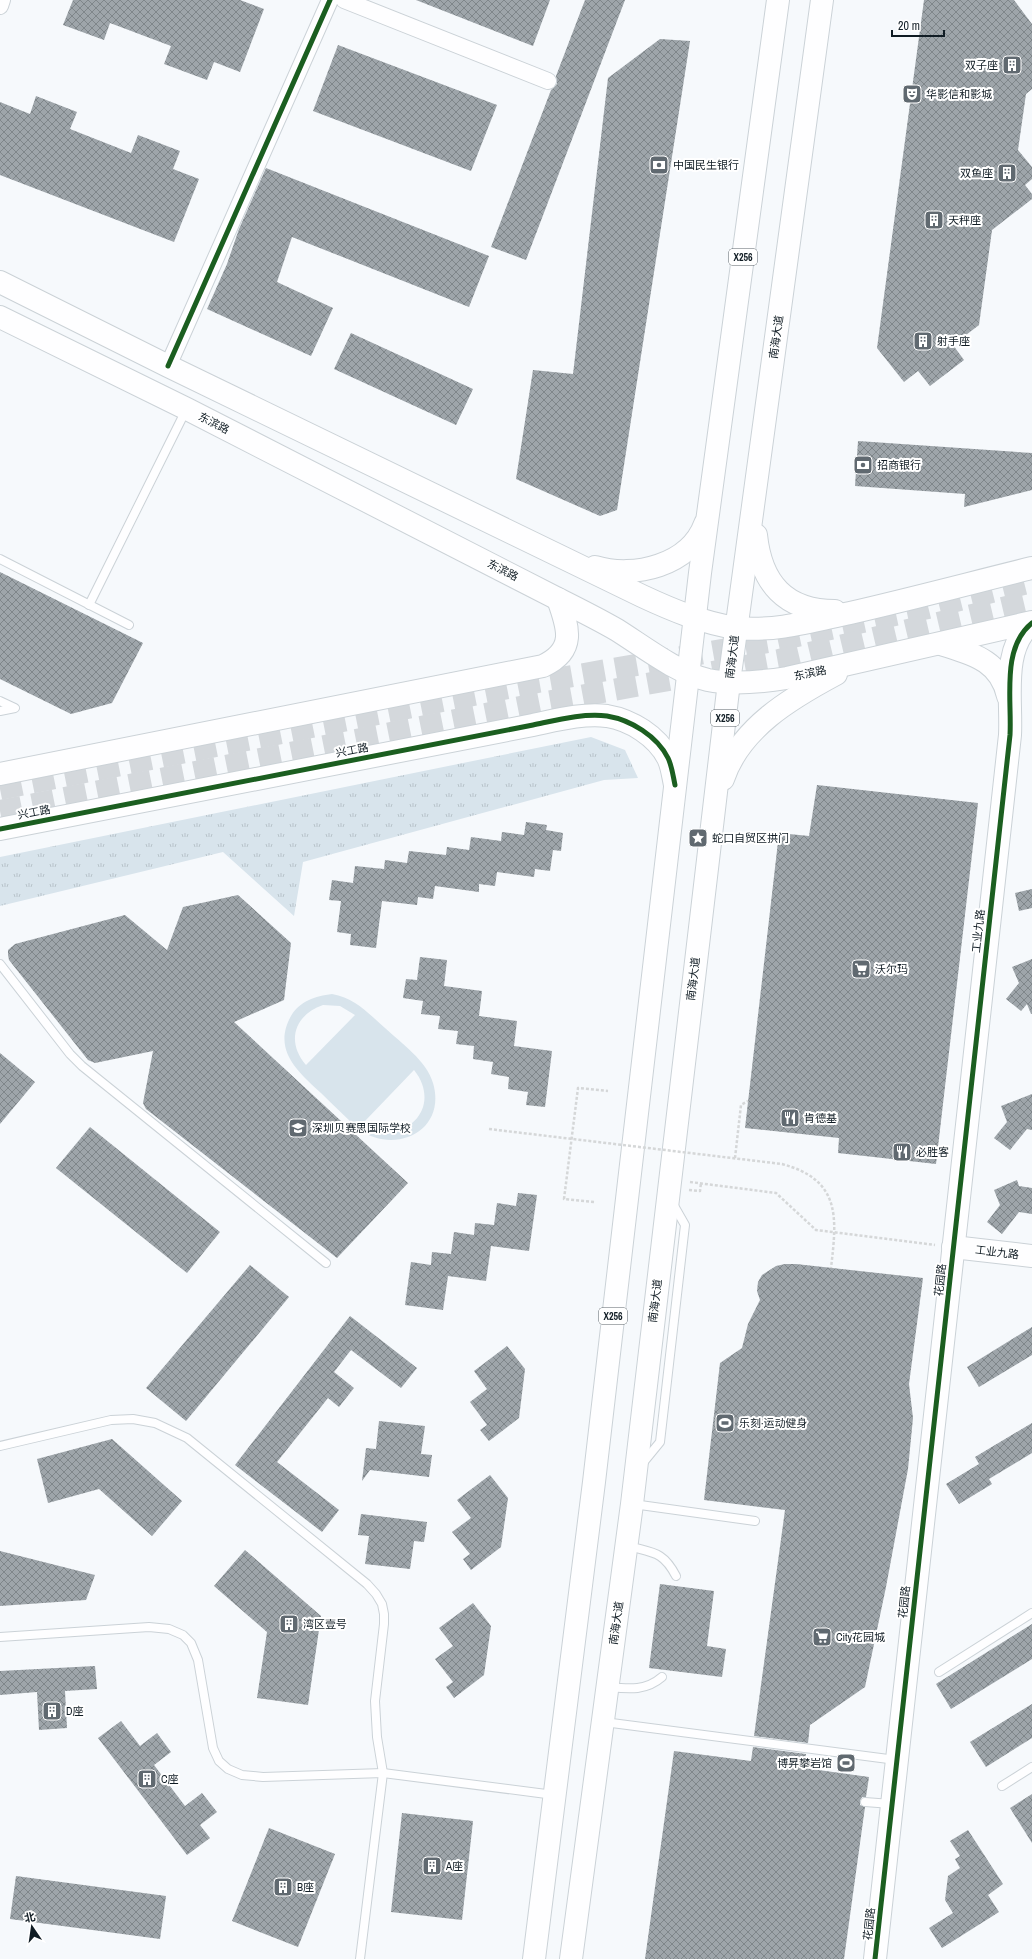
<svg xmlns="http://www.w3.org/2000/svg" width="1032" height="1959" viewBox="0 0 1032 1959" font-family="'Archivo Narrow','Noto Sans SC',sans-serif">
  <defs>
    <pattern id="park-tufts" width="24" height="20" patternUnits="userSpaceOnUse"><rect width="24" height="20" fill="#d8e4ec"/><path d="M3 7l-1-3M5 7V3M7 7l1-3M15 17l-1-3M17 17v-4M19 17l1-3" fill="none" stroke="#b8c3ca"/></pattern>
    <pattern id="building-cross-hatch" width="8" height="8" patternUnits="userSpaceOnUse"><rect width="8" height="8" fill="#9ea5aa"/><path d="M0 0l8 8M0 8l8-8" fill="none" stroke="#7f868a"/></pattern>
  </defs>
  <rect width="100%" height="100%" fill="#f6f9fc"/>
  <!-- grass -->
  <path fill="#d8e4ec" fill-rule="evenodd" d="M332,994C355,998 368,1013 385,1028C401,1043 427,1061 433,1083C447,1130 396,1156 358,1129C346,1117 333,1105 321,1093C298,1072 272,1050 291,1016C300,1001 315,996 332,994ZM323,1005L340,1006L355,1015L306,1065C286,1042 294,1015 323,1005ZM414,1070C444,1107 404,1149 365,1121Z"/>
  <!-- park -->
  <path fill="url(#park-tufts)" d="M591,737L625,750L638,778L604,780L303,862L294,916L223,852L0,906V857Z"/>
  <!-- building -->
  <g fill="url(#building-cross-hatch)">
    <path d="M73,0H240L264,9L240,72L214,62L207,80L164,64L171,46L110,23L104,40L63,25Z"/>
    <path d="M416,0H550L533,46Z"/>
    <path d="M585,0H625L526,260L491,247L551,90L557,84L556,76Z"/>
    <path d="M924,0H1014L1032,24V89L1026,94L1018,150L1032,167V179L1025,185L1032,194V199L992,230L979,325L953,345L964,360L930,386L918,371L904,382L877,348Z"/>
    <path d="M660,39L690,41L617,510L600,516L516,479L533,370L573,374L608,78Z"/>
    <path d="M338,45L497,105L471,171L313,111Z"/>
    <path d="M36,96L77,112L70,129L131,153L138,135L180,151L173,169L199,179L174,242L0,175V102L30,114Z"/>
    <path d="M266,168L489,256L469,307L292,237L277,282L333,308L311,356L207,309L227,264L239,229Z"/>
    <path d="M351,333L473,389L456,425L334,369Z"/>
    <path d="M858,441L1032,453V490L964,507L965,494L855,486Z"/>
    <path d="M0,572L143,643L112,703L71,714L0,679Z"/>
    <path d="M817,785L978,803L936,1164L838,1153L839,1138L745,1128L779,833L809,836Z"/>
    <path d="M526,822L547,825L546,830L563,833L561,851L553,850L550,871L535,869L534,877L497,872L495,886L479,884V892L435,886L433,899L418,897L417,905L382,901L376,948L350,945L351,934L337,932L341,901L329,900L332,880L353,883L355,866L384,869L385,860L407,863L409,851L446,855L447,847L469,850L471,837L501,841L502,832L524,835Z"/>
    <path d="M1032,889V908L1019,911L1015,893Z"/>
    <path d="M238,895L291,943L284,1000L234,1022L408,1183L337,1258L146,1109L143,1103L153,1051L95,1063L88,1060L9,960L8,955V950L15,944L125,915L167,950L183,907Z"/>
    <path d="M420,957L447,960L444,986L482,991L479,1016L517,1021L514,1046L552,1051L545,1107L526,1105L528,1092L508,1089L509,1077L491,1074L493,1062L473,1059L474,1046L456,1044L458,1031L438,1029L440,1016L421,1014L423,1001L403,998L406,979L417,980Z"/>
    <path d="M1032,959V1014H1031L1027,1004L1021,1011L1006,999L1019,983L1012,967Z"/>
    <path d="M0,1053L35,1082L0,1124Z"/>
    <path d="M1032,1094V1130L1027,1129L1010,1150L994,1138L1007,1122L1001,1106Z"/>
    <path d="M90,1127L220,1232L187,1273L56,1168Z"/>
    <path d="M1017,1180L1019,1186L1032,1188V1214L1019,1212L1002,1234L987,1222L1000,1205L994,1190Z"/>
    <path d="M518,1193L537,1195L529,1251L491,1246L486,1281L448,1276L443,1310L405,1305L411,1262L431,1265L432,1252L451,1254L454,1232L474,1235L475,1223L494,1225L497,1203L516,1206Z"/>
    <path d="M785,1264H796L923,1278L909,1384L913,1418L908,1469L886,1587L865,1687L810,1725L808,1743L754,1736L785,1510L704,1500L720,1363L742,1348L748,1324L760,1300L757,1291L758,1282L762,1275L776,1266Z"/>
    <path d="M250,1265L289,1297L186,1421L146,1388Z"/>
    <path d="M350,1316L417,1368L401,1388L351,1350L334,1372L354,1388L339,1407L328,1398L277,1462L339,1510L322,1532L235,1465Z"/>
    <path d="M1032,1327V1355L979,1387L967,1367Z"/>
    <path d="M507,1346L525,1369L519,1418L489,1441L480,1430L487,1425L470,1402L487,1389L474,1371Z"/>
    <path d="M379,1421L425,1426L421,1454L432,1455L429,1477L370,1470L362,1481L366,1448L376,1449Z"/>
    <path d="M1032,1423V1453L989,1479L992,1484L959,1504L946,1484L979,1464L975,1457Z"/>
    <path d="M112,1439L182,1501L152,1536L99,1489L48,1503L37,1459Z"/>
    <path d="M490,1475L508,1498L501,1547L471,1570L463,1559L470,1554L452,1532L471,1518L457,1500Z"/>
    <path d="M361,1514L427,1522L424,1542L414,1541L410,1569L365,1564L369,1536L358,1535Z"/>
    <path d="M245,1550L321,1616L308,1705L257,1698L267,1632L214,1586Z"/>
    <path d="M0,1551L95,1575L86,1600L0,1606Z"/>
    <path d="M660,1584L714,1591L707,1646L726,1649L722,1677L649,1668Z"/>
    <path d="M473,1603L491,1626L484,1675L454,1698L446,1687L453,1682L435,1659L453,1646L439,1628Z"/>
    <path d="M1032,1624V1659L951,1709L936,1684Z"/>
    <path d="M95,1666L97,1689L65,1691L67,1728L39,1730L37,1692L0,1695V1671Z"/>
    <path d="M1032,1704V1738L986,1767L970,1742Z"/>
    <path d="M121,1721L140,1746L157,1733L171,1752L154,1765L185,1806L202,1793L217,1812L200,1825L210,1838L187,1855L98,1738Z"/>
    <path d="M753,1747L806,1754L804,1768L869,1777L866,1797H862L860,1801V1805L865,1807L844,1959H645L674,1751L751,1761Z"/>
    <path d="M1032,1794V1843L1010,1808Z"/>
    <path d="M402,1813L473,1821L462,1920L391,1912Z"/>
    <path d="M269,1828L335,1854L298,1947L232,1921Z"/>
    <path d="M968,1830L1003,1884L988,1895L999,1912L942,1948L929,1928L953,1913L945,1900L948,1876L960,1868L955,1859L960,1856L950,1841Z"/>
    <path d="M16,1876L166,1896L160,1939L10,1919Z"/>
  </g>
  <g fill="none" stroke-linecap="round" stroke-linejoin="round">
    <!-- highway-tunnel -->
    <g stroke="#d4d8dc" stroke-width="22" stroke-dasharray="22 11" stroke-linecap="butt">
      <path d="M0,789L538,682L774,641L928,608L1032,582"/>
      <path d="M0,811L541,703L779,660L1032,601"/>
    </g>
    <!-- lane casing -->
    <g stroke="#cbd2d7" stroke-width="10">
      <g id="lane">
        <path d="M0,559L129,625"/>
        <path d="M89,605L186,410"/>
        <path d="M0,701L15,708L0,711"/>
        <path d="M0,964L70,1054L82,1066L326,1263"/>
        <path d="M0,1446L111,1420L133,1419L155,1423L187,1438L367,1584L376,1594L382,1604L384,1614V1624L375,1701L377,1737L383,1773L360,1959"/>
        <path d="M642,1464L660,1442L685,1225L673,1204"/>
        <path d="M633,1504L755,1521"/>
        <path d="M628,1546C653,1553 663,1551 676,1576"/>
        <path d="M0,1637L149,1627L169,1629L183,1635L191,1643L198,1660L213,1748L219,1761L228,1769L242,1775L263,1777L383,1773L554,1795"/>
        <path d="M939,1672L1032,1613"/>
        <path d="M608,1687C629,1689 646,1691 662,1677"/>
        <path d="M604,1722L896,1760"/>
        <path d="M1002,1786L1032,1767"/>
        <path d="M865,1802L891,1804"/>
      </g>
    </g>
    <!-- street casing -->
    <g stroke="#cbd2d7" stroke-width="18">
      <g id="street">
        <path d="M344,0L548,81"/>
        <path d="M0,6L2,0"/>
        <path d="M168,366L330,0"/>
      </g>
    </g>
    <!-- secondary casing -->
    <g stroke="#cbd2d7" stroke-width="24">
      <g id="secondary">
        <path d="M941,644C972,654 1000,660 1008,696"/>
        <path d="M0,774L543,666C577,650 568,627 558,599"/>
        <path d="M0,829L533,725C557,720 583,713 607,716C631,720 657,736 668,758C672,766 673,776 675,785"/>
        <path d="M953,1247L1032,1256"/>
        <path d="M875,1959L1010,735C1012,699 1001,648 1032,623"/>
      </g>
    </g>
    <!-- primary casing -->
    <g stroke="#cbd2d7" stroke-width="24">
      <g id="primary">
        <path d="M0,282L168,366L642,596C672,610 703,623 736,628C775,632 812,621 850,613C911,599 971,583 1032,568"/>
        <path d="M0,317L187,409L558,599C578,609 598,619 617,630C644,647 677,673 708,680C733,685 761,682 787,678L1032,622"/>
        <path d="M756,535C761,583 785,611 835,611"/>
        <path d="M595,567C634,579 690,565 705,524"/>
        <path d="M723,779C740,728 791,698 836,674"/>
        <path d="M534,1959L594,1482L700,573L778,0"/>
        <path d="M571,1959L632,1504L729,682L822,0"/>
      </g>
    </g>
    <!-- path -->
    <g stroke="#d5d7d8" stroke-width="2.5" stroke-dasharray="3 2" stroke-linecap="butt">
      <path d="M735,1158L741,1105L748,1101"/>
      <path d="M690,1182L776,1193L816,1230L935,1245"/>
      <path d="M689,1190L700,1191L701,1183"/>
      <path d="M594,1202L564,1199L578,1088L608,1091"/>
    </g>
    <!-- lane -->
    <use href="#lane" stroke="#fefeff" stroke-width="8"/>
    <!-- street -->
    <use href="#street" stroke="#fefeff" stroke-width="16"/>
    <!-- secondary -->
    <use href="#secondary" stroke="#fefeff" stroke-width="22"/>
    <!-- primary -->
    <use href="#primary" stroke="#fefeff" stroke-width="22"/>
    <!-- path-bridge -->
    <path stroke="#d5d7d8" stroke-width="2.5" stroke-dasharray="3 2" stroke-linecap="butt" d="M489,1129L782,1164C841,1180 837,1217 831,1268"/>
    <!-- cycleway casing -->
    <g stroke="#fff" stroke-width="8">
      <g id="cycleway">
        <path d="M168,366L330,0"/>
        <path d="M0,829L533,725C557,720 583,713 607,716C631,720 657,736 668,758C672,766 673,776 675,785"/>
        <path d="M875,1959L1010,735C1012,699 1001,648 1032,623"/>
      </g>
    </g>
    <!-- cycleway -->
    <use href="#cycleway" stroke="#1b5e20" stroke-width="5"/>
  </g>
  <!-- icons -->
  <defs>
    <g id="building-square" transform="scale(1)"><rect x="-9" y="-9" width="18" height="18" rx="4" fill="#606970" stroke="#fff"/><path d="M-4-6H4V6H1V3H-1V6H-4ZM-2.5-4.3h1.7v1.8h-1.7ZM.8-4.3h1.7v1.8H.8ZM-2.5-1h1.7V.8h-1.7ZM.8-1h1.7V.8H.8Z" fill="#fff"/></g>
    <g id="theatre-square" transform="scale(1)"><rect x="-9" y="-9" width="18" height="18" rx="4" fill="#606970" stroke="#fff"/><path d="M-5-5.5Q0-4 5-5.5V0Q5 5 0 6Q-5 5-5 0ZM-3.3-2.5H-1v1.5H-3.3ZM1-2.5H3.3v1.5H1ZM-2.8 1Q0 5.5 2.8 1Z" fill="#fff"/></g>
    <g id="bank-square" transform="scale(1)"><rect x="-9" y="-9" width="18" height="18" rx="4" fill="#606970" stroke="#fff"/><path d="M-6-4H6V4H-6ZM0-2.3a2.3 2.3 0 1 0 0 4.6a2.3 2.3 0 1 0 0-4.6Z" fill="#fff"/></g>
    <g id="sight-square" transform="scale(1)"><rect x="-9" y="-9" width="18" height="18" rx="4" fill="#606970" stroke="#fff"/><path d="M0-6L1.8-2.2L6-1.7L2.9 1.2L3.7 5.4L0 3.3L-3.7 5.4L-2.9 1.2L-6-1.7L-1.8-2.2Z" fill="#fff"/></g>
    <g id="supermarket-square" transform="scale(1)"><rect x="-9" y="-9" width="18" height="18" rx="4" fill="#606970" stroke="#fff"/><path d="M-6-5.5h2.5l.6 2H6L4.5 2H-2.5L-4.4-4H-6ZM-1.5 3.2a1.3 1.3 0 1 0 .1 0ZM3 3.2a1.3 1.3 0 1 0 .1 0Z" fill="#fff"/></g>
    <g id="restaurant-square" transform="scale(1)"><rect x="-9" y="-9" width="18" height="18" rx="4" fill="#606970" stroke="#fff"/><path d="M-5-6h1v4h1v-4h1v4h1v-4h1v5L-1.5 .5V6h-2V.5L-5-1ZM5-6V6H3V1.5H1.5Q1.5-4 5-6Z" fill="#fff"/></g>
    <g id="school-square" transform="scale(1)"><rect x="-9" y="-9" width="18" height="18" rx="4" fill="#606970" stroke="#fff"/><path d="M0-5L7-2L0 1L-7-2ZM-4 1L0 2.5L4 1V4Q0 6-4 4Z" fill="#fff"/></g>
    <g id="stadium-square" transform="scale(1)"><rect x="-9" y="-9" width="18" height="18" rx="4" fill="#606970" stroke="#fff"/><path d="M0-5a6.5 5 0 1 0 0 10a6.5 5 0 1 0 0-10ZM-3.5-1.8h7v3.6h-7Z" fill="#fff"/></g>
  </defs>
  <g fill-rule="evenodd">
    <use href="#building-square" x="1012" y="65"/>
    <use href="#theatre-square" x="912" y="94"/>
    <use href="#bank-square" x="659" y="165"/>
    <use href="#building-square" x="1007" y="173"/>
    <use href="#building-square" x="934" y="220"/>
    <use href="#building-square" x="923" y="341"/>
    <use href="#bank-square" x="863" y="465"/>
    <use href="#sight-square" x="698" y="838"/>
    <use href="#supermarket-square" x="861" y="969"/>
    <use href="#restaurant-square" x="790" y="1118"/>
    <use href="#school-square" x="298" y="1128"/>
    <use href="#restaurant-square" x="902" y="1152"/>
    <use href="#stadium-square" x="725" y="1423"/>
    <use href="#building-square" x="289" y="1624"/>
    <use href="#supermarket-square" x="822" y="1637"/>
    <use href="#building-square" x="52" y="1711"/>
    <use href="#stadium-square" x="846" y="1763"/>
    <use href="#building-square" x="147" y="1779"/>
    <use href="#building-square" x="432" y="1866"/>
    <use href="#building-square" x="283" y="1887"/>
  </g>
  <g text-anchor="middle" stroke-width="4" stroke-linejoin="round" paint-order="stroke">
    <!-- shield labels -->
    <g fill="#fff" stroke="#586066" stroke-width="1">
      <rect x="729" y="249" width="28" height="16" rx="3"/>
      <rect x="711" y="710" width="28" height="16" rx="3"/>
      <rect x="599" y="1308" width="28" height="16" rx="3"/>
    </g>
    <g font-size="10" font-weight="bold" fill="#101c24">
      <text x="743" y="261">X256</text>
      <text x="725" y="722">X256</text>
      <text x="613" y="1320">X256</text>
    </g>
    <!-- poi labels -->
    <g font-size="11" fill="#101c24" stroke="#fff" text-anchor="start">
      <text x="998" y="69" text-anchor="end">双子座</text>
      <text x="926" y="98">华影信和影城</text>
      <text x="673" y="169">中国民生银行</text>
      <text x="993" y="177" text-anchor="end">双鱼座</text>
      <text x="948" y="224">天秤座</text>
      <text x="937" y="345">射手座</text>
      <text x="877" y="469">招商银行</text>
      <text x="712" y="842">蛇口自贸区拱门</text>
      <text x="875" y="973">沃尔玛</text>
      <text x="804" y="1122">肯德基</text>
      <text x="312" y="1132">深圳贝赛思国际学校</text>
      <text x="916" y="1156">必胜客</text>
      <text x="739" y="1427">乐刻·运动健身</text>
      <text x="303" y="1628">湾区壹号</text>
      <text x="836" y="1641">City花园城</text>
      <text x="66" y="1715">D座</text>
      <text x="832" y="1767" text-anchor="end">博昇攀岩馆</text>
      <text x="161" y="1783">C座</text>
      <text x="446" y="1870">A座</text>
      <text x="297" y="1891">B座</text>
    </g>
    <!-- street labels -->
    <g font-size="11" fill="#101c24" stroke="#fff">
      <text transform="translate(776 337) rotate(-82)" y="4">南海大道</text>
      <text transform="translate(214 423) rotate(27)" y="4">东滨路</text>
      <text transform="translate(503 570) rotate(27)" y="4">东滨路</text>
      <text transform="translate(732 657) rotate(-83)" y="4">南海大道</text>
      <text transform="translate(810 673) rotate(-12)" y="4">东滨路</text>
      <text transform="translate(352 750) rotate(-11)" y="4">兴工路</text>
      <text transform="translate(34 812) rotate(-11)" y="4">兴工路</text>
      <text transform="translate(978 931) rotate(-84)" y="4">工业九路</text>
      <text transform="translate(693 979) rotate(-83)" y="4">南海大道</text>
      <text transform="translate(997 1252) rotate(7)" y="4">工业九路</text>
      <text transform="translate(940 1280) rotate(-84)" y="4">花园路</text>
      <text transform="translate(655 1301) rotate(-83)" y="4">南海大道</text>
      <text transform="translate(904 1602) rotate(-84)" y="4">花园路</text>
      <text transform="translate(616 1623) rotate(-82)" y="4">南海大道</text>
      <text transform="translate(869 1924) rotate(-84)" y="4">花园路</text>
    </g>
  </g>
  <!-- north arrow -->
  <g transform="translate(32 1927) rotate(347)" stroke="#ffffff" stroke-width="3" paint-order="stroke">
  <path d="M0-3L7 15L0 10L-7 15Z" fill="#101c24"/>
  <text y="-6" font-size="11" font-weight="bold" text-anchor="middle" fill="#101c24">北</text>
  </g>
  <!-- scale -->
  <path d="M892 30v6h52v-6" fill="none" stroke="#101c24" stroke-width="2"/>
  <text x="898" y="30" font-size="12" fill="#101c24" stroke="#ffffff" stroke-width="3" paint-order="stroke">20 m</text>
</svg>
